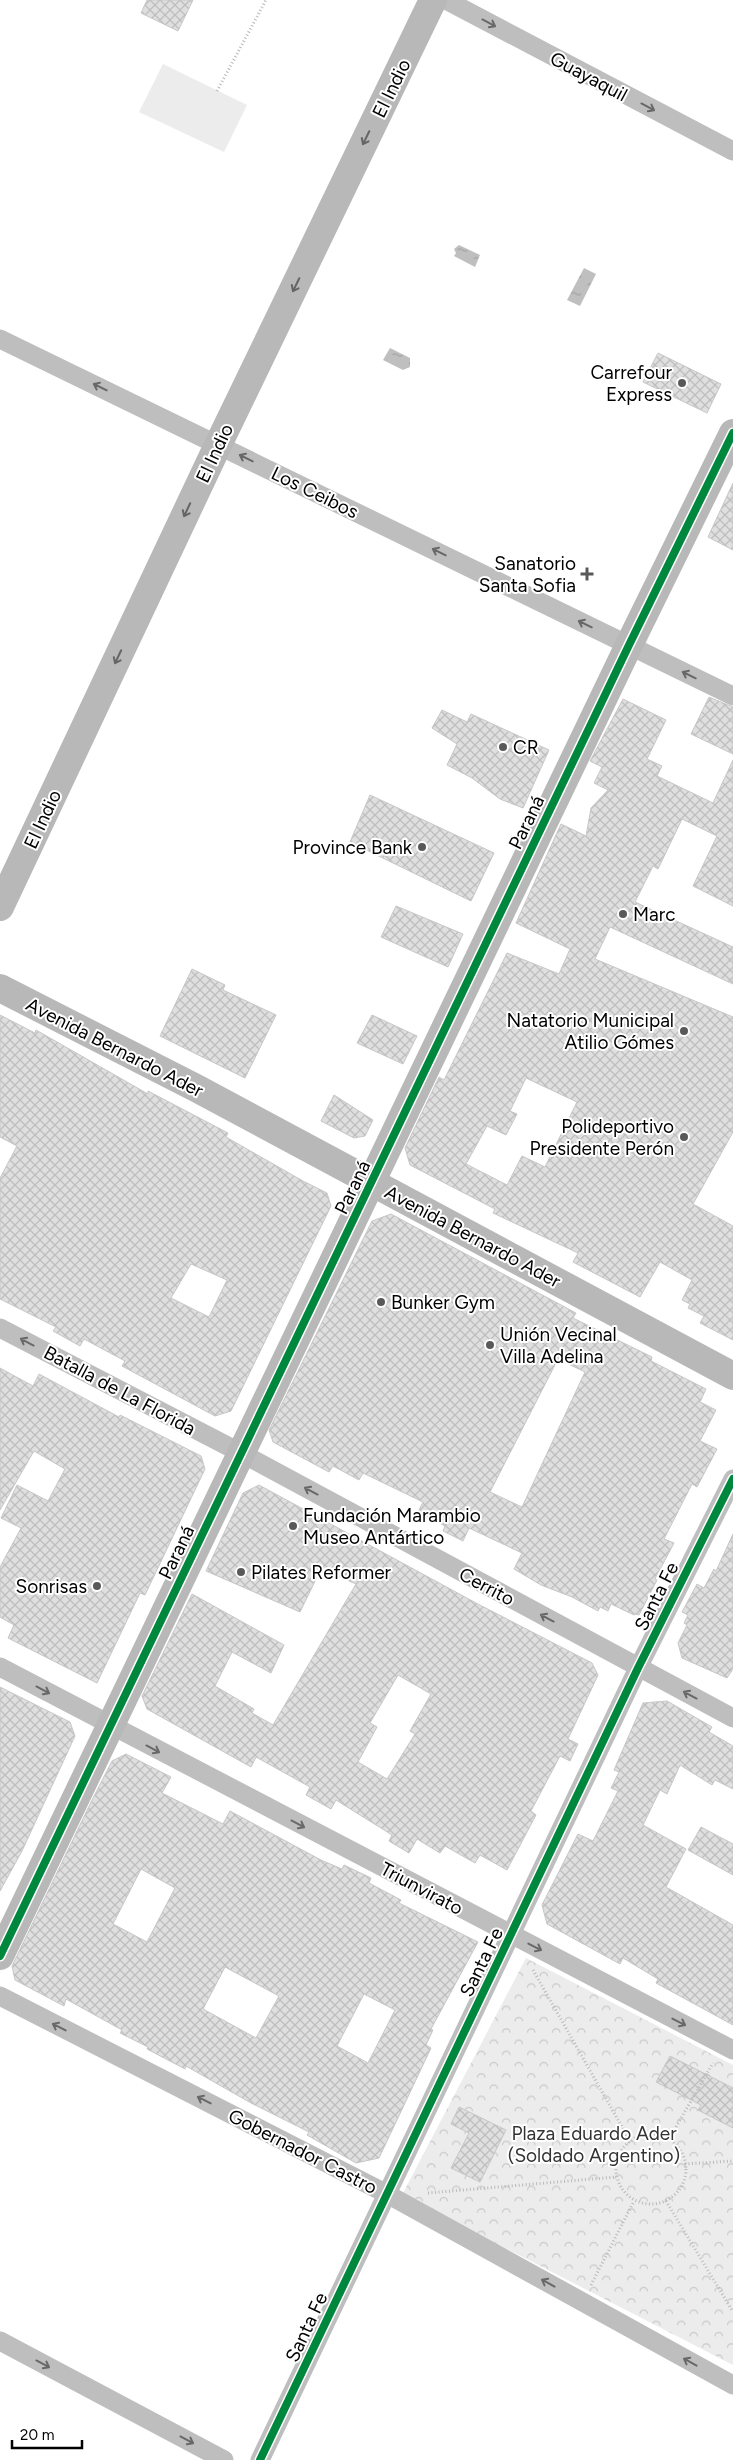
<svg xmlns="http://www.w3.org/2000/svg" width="733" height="2460" viewBox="0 0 733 2460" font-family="Figtree,sans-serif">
  <defs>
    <pattern id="park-crowns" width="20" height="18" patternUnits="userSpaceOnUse" patternTransform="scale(1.25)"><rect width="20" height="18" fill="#ececec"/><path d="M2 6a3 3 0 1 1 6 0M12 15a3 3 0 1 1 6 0" fill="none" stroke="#c9c9c9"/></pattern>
    <pattern id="water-ripples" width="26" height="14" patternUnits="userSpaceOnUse" patternTransform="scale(1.25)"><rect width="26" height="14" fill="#bfbfbf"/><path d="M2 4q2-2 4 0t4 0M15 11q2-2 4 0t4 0" fill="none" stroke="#a2a2a2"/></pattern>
    <pattern id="building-cross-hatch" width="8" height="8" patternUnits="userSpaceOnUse" patternTransform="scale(1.25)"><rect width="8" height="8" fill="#dfdfdf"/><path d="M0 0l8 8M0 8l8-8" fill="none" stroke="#bebebe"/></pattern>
  </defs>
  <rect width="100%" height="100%" fill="#fff"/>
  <!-- park -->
  <path fill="url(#park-crowns)" d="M526,1958L733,2065V2365L402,2195Z"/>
  <!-- pitch -->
  <path fill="#ececec" d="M163,64L247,105L224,152L139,112Z"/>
  <!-- water -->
  <g fill="url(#water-ripples)">
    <path d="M459,245L480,255L475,267L454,256L456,253L454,249Z"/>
    <path d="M584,268L596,274L580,306L567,300Z"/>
    <path d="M390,348L410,358V367L403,370L383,360Z"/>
  </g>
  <!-- building -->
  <g fill="url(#building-cross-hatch)" stroke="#c7c7c7" fill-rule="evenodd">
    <path d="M147,0H193L178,31L141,13Z"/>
    <path d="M658,353L721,384L707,413L643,382Z"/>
    <path d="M733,483V550L708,537Z"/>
    <path d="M709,697L733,707V754L691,734Z"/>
    <path d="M623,699L666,720L647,759L662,766L657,776L713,803L733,760V906L693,886L717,836L682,819L658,869L653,866L635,902L733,947V984L610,927L595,959L733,1017V1132L693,1204L733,1226V1340L700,1323L704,1316L688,1308L690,1304L682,1300L692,1280L660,1262L640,1297L573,1262L578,1253L493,1213L495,1209L410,1165L405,1148L439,1077L444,1080L507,953L559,974L570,949L516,923L561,824L586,836L591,808L608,790L594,783L602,767L590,761ZM526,1078L577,1102L545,1167L522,1156L507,1185L466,1164L487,1126L506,1135L517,1114L510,1111Z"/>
    <path d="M442,710L467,722L471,714L549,750L523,808L500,799L472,778L447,765L457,744L432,728Z"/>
    <path d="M370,795L494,853L471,901L350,842Z"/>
    <path d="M396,906L463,934L448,967L381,937Z"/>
    <path d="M192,969L225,985L223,990L276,1015L245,1078L160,1036Z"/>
    <path d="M0,1015L35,1033L36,1030L148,1094V1091L228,1133L226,1137L303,1181L327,1193L331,1206L231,1411L215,1416L122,1366L125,1361L84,1339L80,1346L53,1331L56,1327L0,1299V1178L17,1146L0,1137ZM191,1264L227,1280L209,1317L171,1298Z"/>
    <path d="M372,1015L417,1036L403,1064L357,1043Z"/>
    <path d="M334,1095L373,1120L365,1136L354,1138L321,1121Z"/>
    <path d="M391,1214L576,1313L573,1318L652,1357L651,1361L706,1389L700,1402L716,1410L700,1441L717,1449L697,1487L692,1484L664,1539L674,1543L655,1579L657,1580L639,1615L636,1614L634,1615L611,1604L608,1611L600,1607L598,1611L572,1597L541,1585L514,1569L522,1553L469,1528L463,1541L443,1531L445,1526L418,1512L423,1502L363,1473L359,1480L333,1466L329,1472L273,1442L269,1430L372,1221ZM558,1359L585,1372L522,1507L490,1492Z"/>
    <path d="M0,1368L33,1386L39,1374L119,1417L120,1415L201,1456L205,1469L145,1595L140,1593L97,1683L8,1638L14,1625L0,1617V1567L21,1528L1,1518L17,1485L48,1501L65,1469L34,1451L0,1510Z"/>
    <path d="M259,1485L476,1603L592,1663L598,1675L568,1739L578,1744L570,1761L560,1756L531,1811L536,1815L507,1870L480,1855L475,1863L445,1846L440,1853L417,1839L409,1853L389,1841L392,1835L336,1800L331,1809L306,1795L310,1787L256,1757L251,1767L147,1709L142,1696L192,1594L284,1645L271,1673L232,1652L215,1686L254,1709L252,1713L273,1725L356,1584L321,1569L300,1612L206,1571L243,1493ZM398,1675L431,1694L410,1731L415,1734L387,1779L358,1762L377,1727L370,1723Z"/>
    <path d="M733,1534V1669L727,1678L682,1658L678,1643L687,1625L684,1623L688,1615L682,1612L697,1584L704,1588L714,1569L716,1571Z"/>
    <path d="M0,1687L70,1722L75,1736L22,1851L0,1891Z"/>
    <path d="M667,1701L712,1727L709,1732L733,1746V1789L715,1780L712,1785L680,1765L667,1794L660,1790L643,1825L686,1849L666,1887L733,1925V2025L656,1983L658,1979L623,1958L620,1964L547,1924L542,1905L578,1834L593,1841L618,1791L611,1788L619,1772L614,1770L643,1703Z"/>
    <path d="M126,1754L171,1777L162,1793L223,1824L230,1811L321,1860L342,1869L344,1865L371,1878L369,1883L401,1900L399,1903L478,1942L431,2029L433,2030L426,2045L431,2048L379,2158L356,2163L307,2135L309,2132L251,2103L186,2066L185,2069L147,2049L148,2047L120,2033L122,2030L66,1999L64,2006L15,1980L12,1966L92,1800L112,1761ZM141,1869L175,1888L147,1942L113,1924ZM225,1967L279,1996L256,2038L203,2009ZM364,1994L395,2010L368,2063L337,2046Z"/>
    <path d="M701,1827L733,1844V1875L688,1850Z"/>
    <path d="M670,2056L733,2088V2128L698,2110L701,2105L656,2082Z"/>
    <path d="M459,2107L506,2130L480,2182L451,2168L469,2133L451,2124Z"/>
  </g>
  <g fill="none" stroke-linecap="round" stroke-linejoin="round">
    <!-- path -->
    <g stroke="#b9b9b9" stroke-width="3" stroke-dasharray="1 2.5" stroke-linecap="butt">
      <path d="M217,91L266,0"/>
      <path d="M533,1970L630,2141"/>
      <circle cx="651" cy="2169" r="35"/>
      <path d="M669,2139L713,2063"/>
      <path d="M685,2164L733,2161"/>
      <path d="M428,2193L616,2177"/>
      <path d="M666,2201L733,2312"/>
      <path d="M591,2285L634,2201"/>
    </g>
    <!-- street -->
    <g stroke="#bebebe" stroke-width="19">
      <path d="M446,0L733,151"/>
      <path d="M0,339L733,696"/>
      <path d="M0,1328L241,1453L733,1718"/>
      <path d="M0,1667L733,2050"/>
      <path d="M0,1996L387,2194L733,2385"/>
      <path d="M0,2341L224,2460"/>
      <path d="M260,2460L638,1668L733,1479"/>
    </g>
    <!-- secondary -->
    <g stroke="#b8b8b8" stroke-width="28">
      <path d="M0,907L218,445L433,0"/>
      <path d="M0,988L196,1088L733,1376"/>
      <path d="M0,1956L629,645L733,433"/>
    </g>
    <!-- cycleway casing -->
    <g stroke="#fff" stroke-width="11">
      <g id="cycleway">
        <path d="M0,1956L629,645L733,433"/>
        <path d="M260,2460L638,1668L733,1479"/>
      </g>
    </g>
    <!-- cycleway -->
    <use href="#cycleway" stroke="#00873e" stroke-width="8"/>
  </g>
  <!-- one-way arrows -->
  <defs><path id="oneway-shaft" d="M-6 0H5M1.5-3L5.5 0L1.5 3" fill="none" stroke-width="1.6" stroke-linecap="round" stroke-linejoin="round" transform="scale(1.25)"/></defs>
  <g stroke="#686868">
    <use href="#oneway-shaft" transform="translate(489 23) rotate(28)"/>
    <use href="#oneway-shaft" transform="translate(648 107) rotate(28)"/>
    <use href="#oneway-shaft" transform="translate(100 387) rotate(-154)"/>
    <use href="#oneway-shaft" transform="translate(246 458) rotate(-154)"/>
    <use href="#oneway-shaft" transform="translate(439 552) rotate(-154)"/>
    <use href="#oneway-shaft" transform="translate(585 624) rotate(-154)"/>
    <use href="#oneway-shaft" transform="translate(689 675) rotate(-154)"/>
    <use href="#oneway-shaft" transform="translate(27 1342) rotate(-152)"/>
    <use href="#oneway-shaft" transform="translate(311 1491) rotate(-152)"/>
    <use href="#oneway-shaft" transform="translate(547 1618) rotate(-152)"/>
    <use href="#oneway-shaft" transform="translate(43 1690) rotate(28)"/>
    <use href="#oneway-shaft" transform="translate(690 1695) rotate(-152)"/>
    <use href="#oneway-shaft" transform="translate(153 1749) rotate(28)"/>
    <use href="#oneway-shaft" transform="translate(298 1824) rotate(28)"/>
    <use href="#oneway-shaft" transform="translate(535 1947) rotate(27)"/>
    <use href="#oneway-shaft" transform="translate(679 2022) rotate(27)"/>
    <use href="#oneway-shaft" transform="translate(59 2027) rotate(-153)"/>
    <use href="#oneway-shaft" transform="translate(204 2100) rotate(-153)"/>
    <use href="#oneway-shaft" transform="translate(548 2283) rotate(-151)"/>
    <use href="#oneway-shaft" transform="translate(690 2362) rotate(-151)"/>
    <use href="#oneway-shaft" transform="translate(43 2364) rotate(28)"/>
    <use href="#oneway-shaft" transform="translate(187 2440) rotate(28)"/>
  </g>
  <g stroke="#656565">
    <use href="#oneway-shaft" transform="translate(366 138) rotate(116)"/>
    <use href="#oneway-shaft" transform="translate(296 285) rotate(116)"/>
    <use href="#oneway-shaft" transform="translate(187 510) rotate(115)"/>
    <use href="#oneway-shaft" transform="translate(118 657) rotate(115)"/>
  </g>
  <!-- markers -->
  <g fill="#595959" stroke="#fff" stroke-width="2">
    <circle cx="682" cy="383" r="5"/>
    <path d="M584.5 566.5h5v5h5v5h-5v5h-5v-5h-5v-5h5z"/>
    <circle cx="503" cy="747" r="5"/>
    <circle cx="422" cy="847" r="5"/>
    <circle cx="623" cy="914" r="5"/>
    <circle cx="684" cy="1031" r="5"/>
    <circle cx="684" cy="1137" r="5"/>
    <circle cx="381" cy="1302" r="5"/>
    <circle cx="490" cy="1345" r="5"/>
    <circle cx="293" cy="1526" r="5"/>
    <circle cx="241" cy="1572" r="5"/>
    <circle cx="97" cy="1586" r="5"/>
  </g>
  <g text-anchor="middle" stroke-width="4" stroke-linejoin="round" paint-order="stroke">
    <!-- street labels -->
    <g font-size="19" fill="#000" stroke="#fff">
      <text transform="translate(589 76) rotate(28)" y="7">Guayaquil</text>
      <text transform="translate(391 88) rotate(-64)" y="7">El Indio</text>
      <text transform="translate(214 453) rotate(-65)" y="7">El Indio</text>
      <text transform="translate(315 492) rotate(26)" y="7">Los Ceibos</text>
      <text transform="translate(42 819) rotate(-65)" y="7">El Indio</text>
      <text transform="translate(526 822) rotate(-64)" y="7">Paraná</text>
      <text transform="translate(115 1047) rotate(27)" y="7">Avenida Bernardo Ader</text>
      <text transform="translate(352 1187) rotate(-64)" y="7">Paraná</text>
      <text transform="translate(473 1236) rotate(28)" y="7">Avenida Bernardo Ader</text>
      <text transform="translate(120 1390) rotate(28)" y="7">Batalla de La Florida</text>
      <text transform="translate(176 1552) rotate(-64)" y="7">Paraná</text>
      <text transform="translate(487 1586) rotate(28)" y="7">Cerrito</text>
      <text transform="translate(656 1596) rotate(-63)" y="7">Santa Fe</text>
      <text transform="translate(422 1888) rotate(28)" y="7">Triunvirato</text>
      <text transform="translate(481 1962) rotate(-64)" y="7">Santa Fe</text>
      <text transform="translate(303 2151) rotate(27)" y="7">Gobernador Castro</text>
      <text transform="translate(306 2327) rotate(-65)" y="7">Santa Fe</text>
    </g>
    <!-- poi labels -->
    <g font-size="19" fill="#000" stroke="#fff" text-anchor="end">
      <text x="672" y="379">Carrefour<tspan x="672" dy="22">Express</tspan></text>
      <text x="576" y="570">Sanatorio<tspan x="576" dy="22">Santa Sofia</tspan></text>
      <text x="513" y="754" text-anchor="start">CR</text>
      <text x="412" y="854">Province Bank</text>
      <text x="633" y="921" text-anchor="start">Marc</text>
      <text x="674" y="1027">Natatorio Municipal<tspan x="674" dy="22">Atilio Gómes</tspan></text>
      <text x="674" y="1133">Polideportivo<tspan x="674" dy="22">Presidente Perón</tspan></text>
      <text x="391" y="1309" text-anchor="start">Bunker Gym</text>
      <text x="500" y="1341" text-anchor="start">Unión Vecinal<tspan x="500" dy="22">Villa Adelina</tspan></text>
      <text x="303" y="1522" text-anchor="start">Fundación Marambio<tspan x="303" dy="22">Museo Antártico</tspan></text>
      <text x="251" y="1579" text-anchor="start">Pilates Reformer</text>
      <text x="87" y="1593">Sonrisas</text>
    </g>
    <!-- park labels -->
    <g font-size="19" fill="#333" stroke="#fff">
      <text x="594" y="2140">Plaza Eduardo Ader<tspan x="594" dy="22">(Soldado Argentino)</tspan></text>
    </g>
  </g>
  <!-- scale -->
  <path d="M12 2440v8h70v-8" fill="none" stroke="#000000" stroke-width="2.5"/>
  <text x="20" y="2440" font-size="15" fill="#000000" stroke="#ffffff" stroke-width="4" paint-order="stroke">20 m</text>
</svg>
